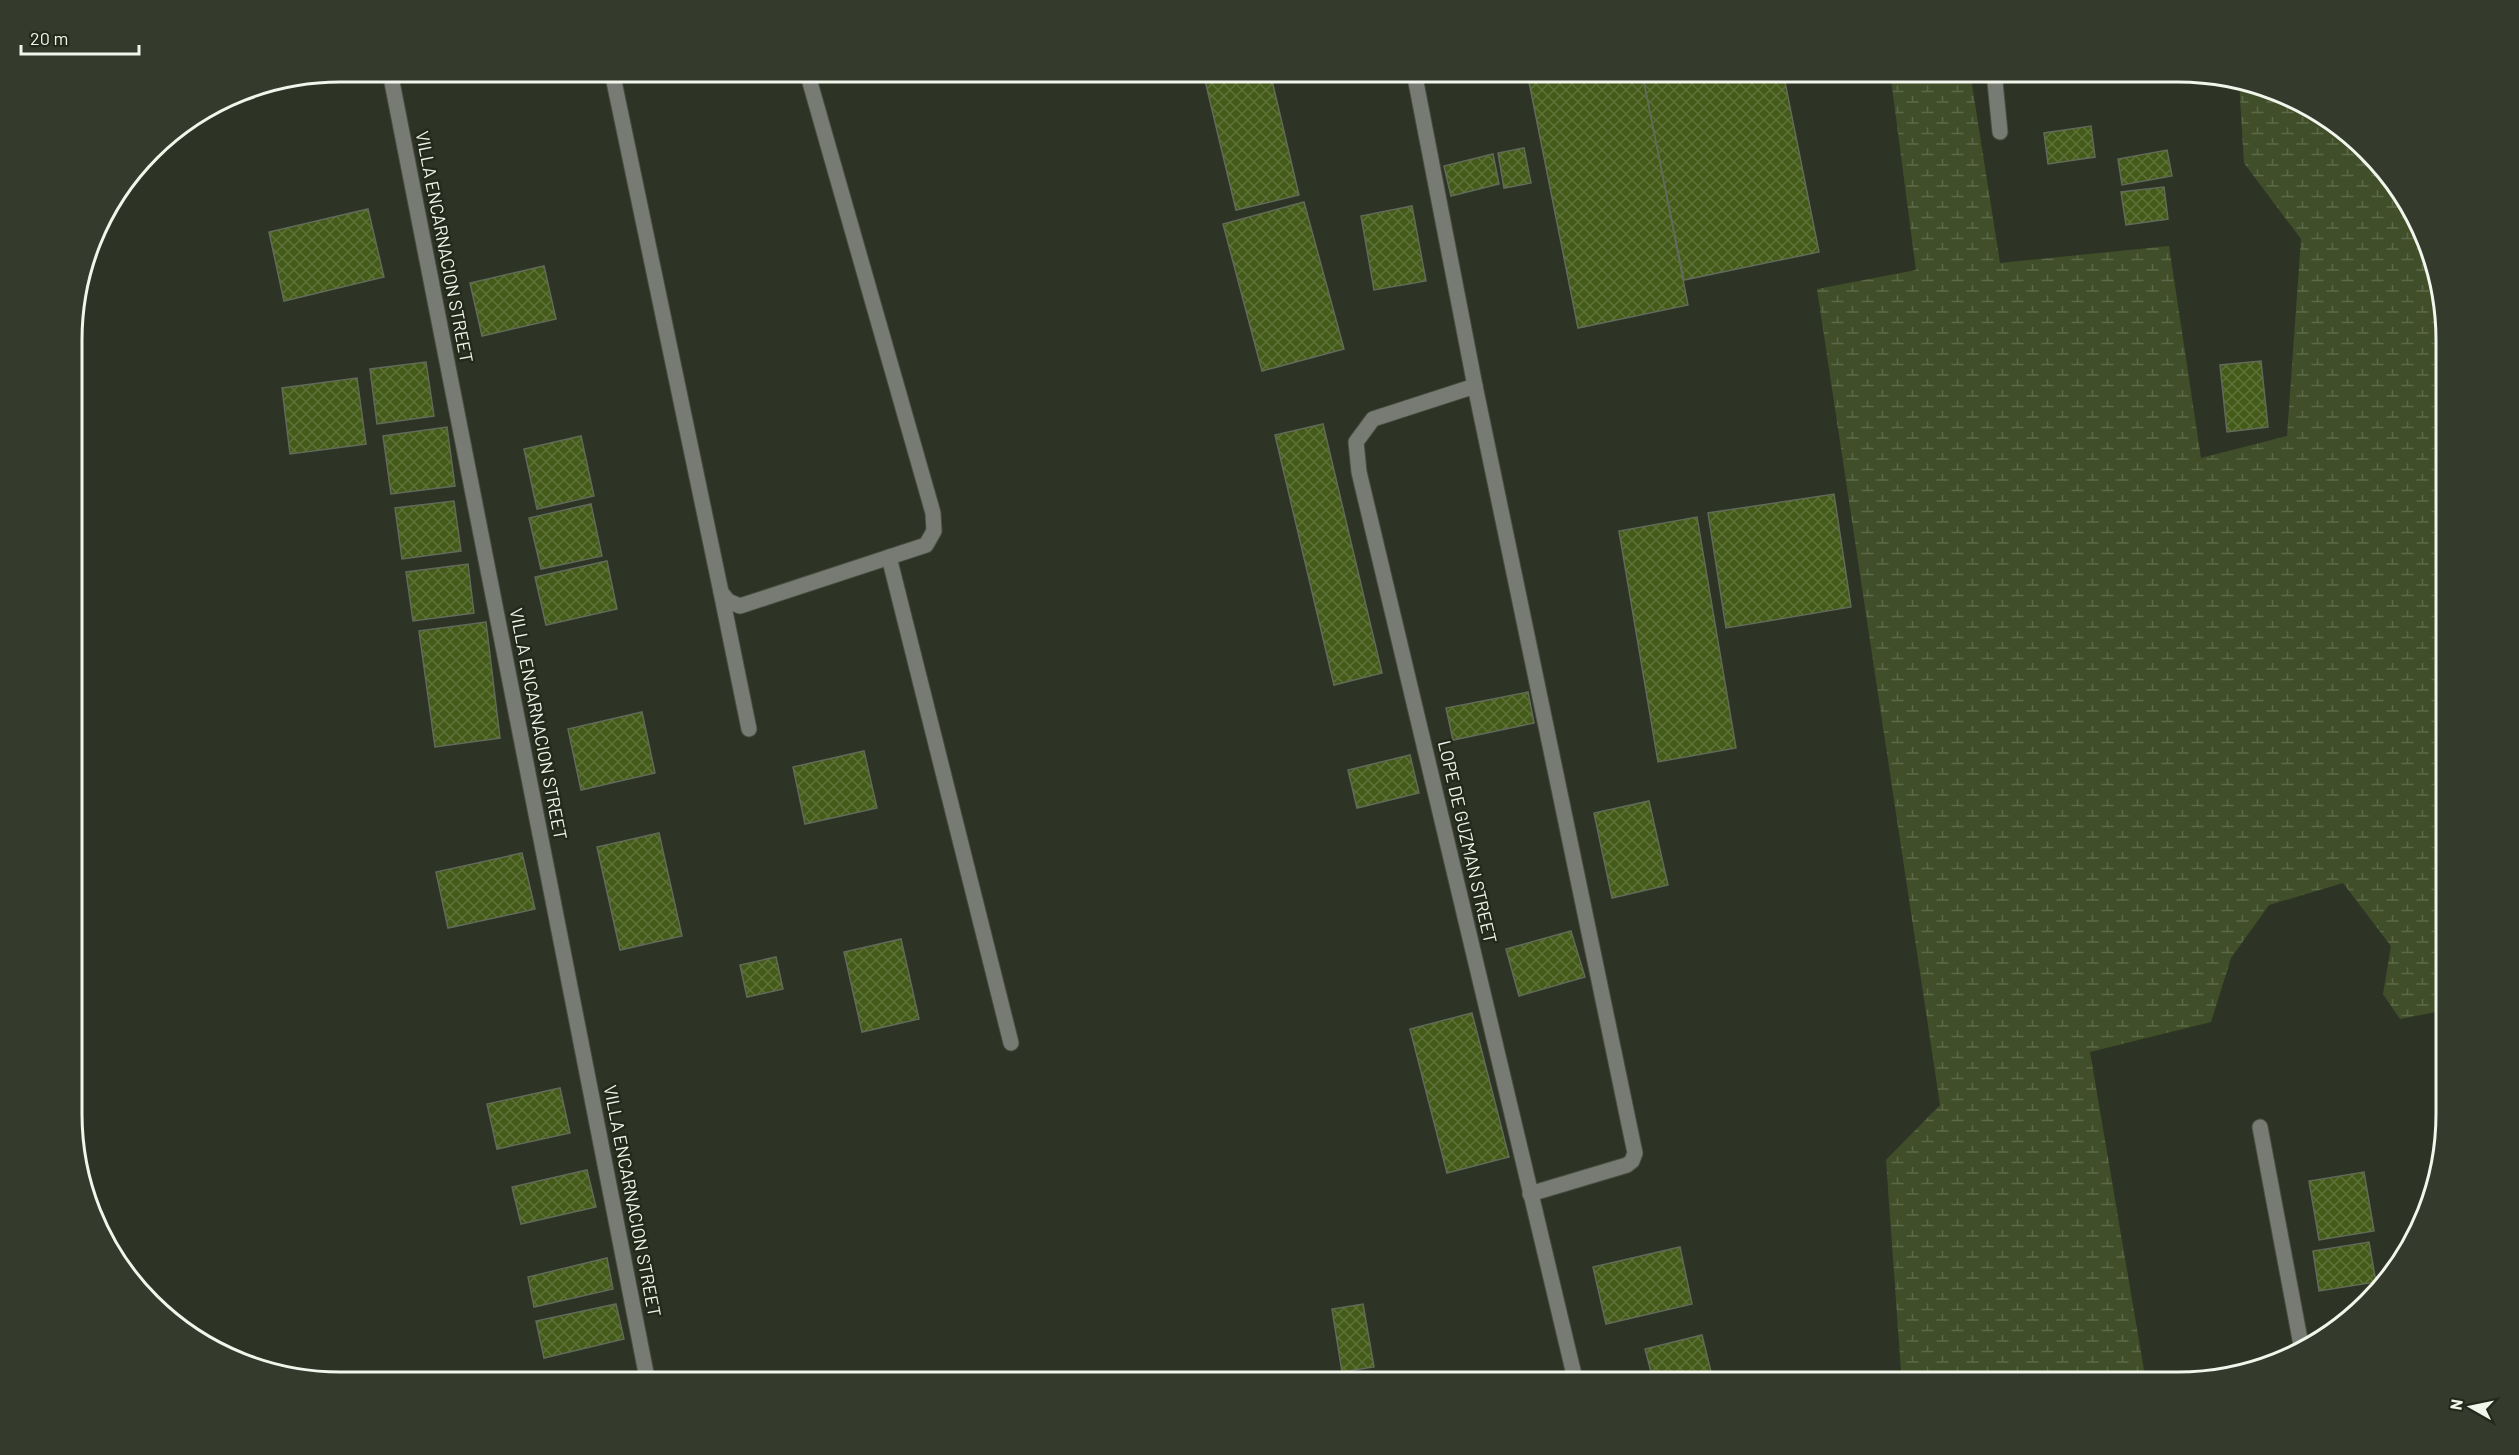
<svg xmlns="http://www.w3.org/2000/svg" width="2519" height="1455" viewBox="0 0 2519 1455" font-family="Barlow,sans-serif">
  <defs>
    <pattern id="wetland-marsh" width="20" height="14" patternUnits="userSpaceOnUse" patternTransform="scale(1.5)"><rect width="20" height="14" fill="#404f29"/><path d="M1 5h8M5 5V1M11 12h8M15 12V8" fill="none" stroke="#5c6948"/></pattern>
    <pattern id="building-cross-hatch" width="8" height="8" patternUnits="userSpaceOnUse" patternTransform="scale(1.5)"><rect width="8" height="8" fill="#435a18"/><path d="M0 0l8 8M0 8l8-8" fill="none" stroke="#5f723a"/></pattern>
  </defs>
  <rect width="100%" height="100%" fill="#2e3425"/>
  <!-- wetland -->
  <path fill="url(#wetland-marsh)" d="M1890,72H1970L2000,263L2169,246L2201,458L2287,436L2301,239L2244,163L2239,80L2248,81L2312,108L2402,192L2433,255L2446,323V1010L2400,1019L2383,994L2391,946L2343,883L2269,905L2231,958L2211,1022L2090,1052L2146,1382L1904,1383L1901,1371L1886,1160L1940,1105L1817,289L1916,270Z"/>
  <!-- building -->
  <g fill="url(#building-cross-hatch)" stroke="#626a59" stroke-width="1.5">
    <path d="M1203,72H1270L1299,195L1236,210Z"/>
    <path d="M1527,72H1642L1688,305L1578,328Z"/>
    <path d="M1642,72H1783L1819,252L1684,280Z"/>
    <path d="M2091,126L2095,157L2048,164L2044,133Z"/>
    <path d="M1524,148L1531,183L1504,188L1498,153Z"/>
    <path d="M2167,150L2172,176L2122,185L2118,159Z"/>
    <path d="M1493,154L1499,184L1451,196L1444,166Z"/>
    <path d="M2164,187L2168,219L2126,225L2121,192Z"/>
    <path d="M1304,202L1344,349L1262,371L1223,224Z"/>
    <path d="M1412,206L1426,281L1374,290L1361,216Z"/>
    <path d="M368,209L384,277L284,301L269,232Z"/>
    <path d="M544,266L556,319L482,336L470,283Z"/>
    <path d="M2261,361L2268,427L2227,432L2220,365Z"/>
    <path d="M426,362L434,416L377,424L370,369Z"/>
    <path d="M357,378L366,444L290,454L282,388Z"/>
    <path d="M1323,424L1382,673L1334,685L1275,435Z"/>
    <path d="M447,427L455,486L391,494L383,436Z"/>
    <path d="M581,436L594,496L537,509L524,449Z"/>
    <path d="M1834,494L1851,607L1726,628L1708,513Z"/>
    <path d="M454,501L461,551L402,559L395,508Z"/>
    <path d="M591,504L602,556L541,569L529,518Z"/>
    <path d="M1697,517L1736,748L1658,762L1619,531Z"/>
    <path d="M607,561L617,609L546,625L535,577Z"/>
    <path d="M468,564L474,613L413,621L406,572Z"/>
    <path d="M486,622L500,738L435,747L419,631Z"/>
    <path d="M1528,692L1534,723L1453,740L1446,708Z"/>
    <path d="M642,712L655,773L581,790L568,729Z"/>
    <path d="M864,751L877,808L805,824L793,767Z"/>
    <path d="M1410,755L1419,793L1357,808L1348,770Z"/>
    <path d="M1649,801L1668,885L1612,898L1594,813Z"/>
    <path d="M659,833L682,936L620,950L597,847Z"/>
    <path d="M522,853L535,909L448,928L436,872Z"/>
    <path d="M1571,931L1585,977L1519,996L1506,949Z"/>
    <path d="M901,939L919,1019L862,1032L844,952Z"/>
    <path d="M776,957L783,989L747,997L740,965Z"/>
    <path d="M1472,1013L1509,1157L1447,1173L1410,1029Z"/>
    <path d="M560,1088L570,1133L497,1149L487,1104Z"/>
    <path d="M587,1170L596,1207L521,1224L512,1187Z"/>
    <path d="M2364,1172L2374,1231L2319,1240L2309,1181Z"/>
    <path d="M2369,1242L2376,1282L2319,1291L2313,1251Z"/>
    <path d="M1680,1247L1692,1304L1606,1324L1593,1267Z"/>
    <path d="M607,1258L613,1289L534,1307L528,1277Z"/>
    <path d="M616,1304L624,1339L544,1358L536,1321Z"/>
    <path d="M1363,1304L1374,1367L1342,1372L1332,1309Z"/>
    <path d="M1702,1335L1712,1376L1685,1383H1654L1645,1349Z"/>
  </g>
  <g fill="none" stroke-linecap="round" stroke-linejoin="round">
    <!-- minor casing -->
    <g stroke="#494f41" stroke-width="17">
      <g id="minor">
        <path d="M390,72L648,1383"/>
        <path d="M612,72L721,592L728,601L740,606L926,545L934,531L933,513L807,72"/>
        <path d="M1414,72L1475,386L1635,1153L1632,1161L1627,1165L1530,1194"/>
        <path d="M1994,72L2000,132"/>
        <path d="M1475,386L1373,419L1356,442L1359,472L1576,1383"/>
        <path d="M889,557L1011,1043"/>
        <path d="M721,592L749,729"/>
        <path d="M2260,1127L2302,1350"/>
      </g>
    </g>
    <!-- minor -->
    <use href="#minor" stroke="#787b74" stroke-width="15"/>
  </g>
  <g text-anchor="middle" stroke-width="5" stroke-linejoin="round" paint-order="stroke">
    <!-- street labels -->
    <g font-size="18" fill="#f1f5ec" stroke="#242a1b">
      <text transform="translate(444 247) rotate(79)" y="6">VILLA ENCARNACION STREET</text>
      <text transform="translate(538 724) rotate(79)" y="6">VILLA ENCARNACION STREET</text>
      <text transform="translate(1467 842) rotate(77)" y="6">LOPE DE GUZMAN STREET</text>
      <text transform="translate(632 1201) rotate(79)" y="6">VILLA ENCARNACION STREET</text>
    </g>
  </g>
  <!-- crop -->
  <path d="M0 0H2519V1455H0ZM340 82H2178A258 258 0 0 1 2436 340V1114A258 258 0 0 1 2178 1372H340A258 258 0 0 1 82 1114V340A258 258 0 0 1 340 82Z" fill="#343a2c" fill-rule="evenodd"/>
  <path fill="none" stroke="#f1f5ec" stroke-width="3" d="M340 82H2178A258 258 0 0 1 2436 340V1114A258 258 0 0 1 2178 1372H340A258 258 0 0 1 82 1114V340A258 258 0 0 1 340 82Z"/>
  <!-- north arrow -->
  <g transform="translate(2471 1407) rotate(279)" stroke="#242a1b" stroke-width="4.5" paint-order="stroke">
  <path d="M0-4.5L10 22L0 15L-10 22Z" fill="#f1f5ec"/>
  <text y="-9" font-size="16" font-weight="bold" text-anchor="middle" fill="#f1f5ec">N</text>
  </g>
  <!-- scale -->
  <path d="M21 45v9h118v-9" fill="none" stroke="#f1f5ec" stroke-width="3"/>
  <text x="30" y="45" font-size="18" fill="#f1f5ec" stroke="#242a1b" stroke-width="4.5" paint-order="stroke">20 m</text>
</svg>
